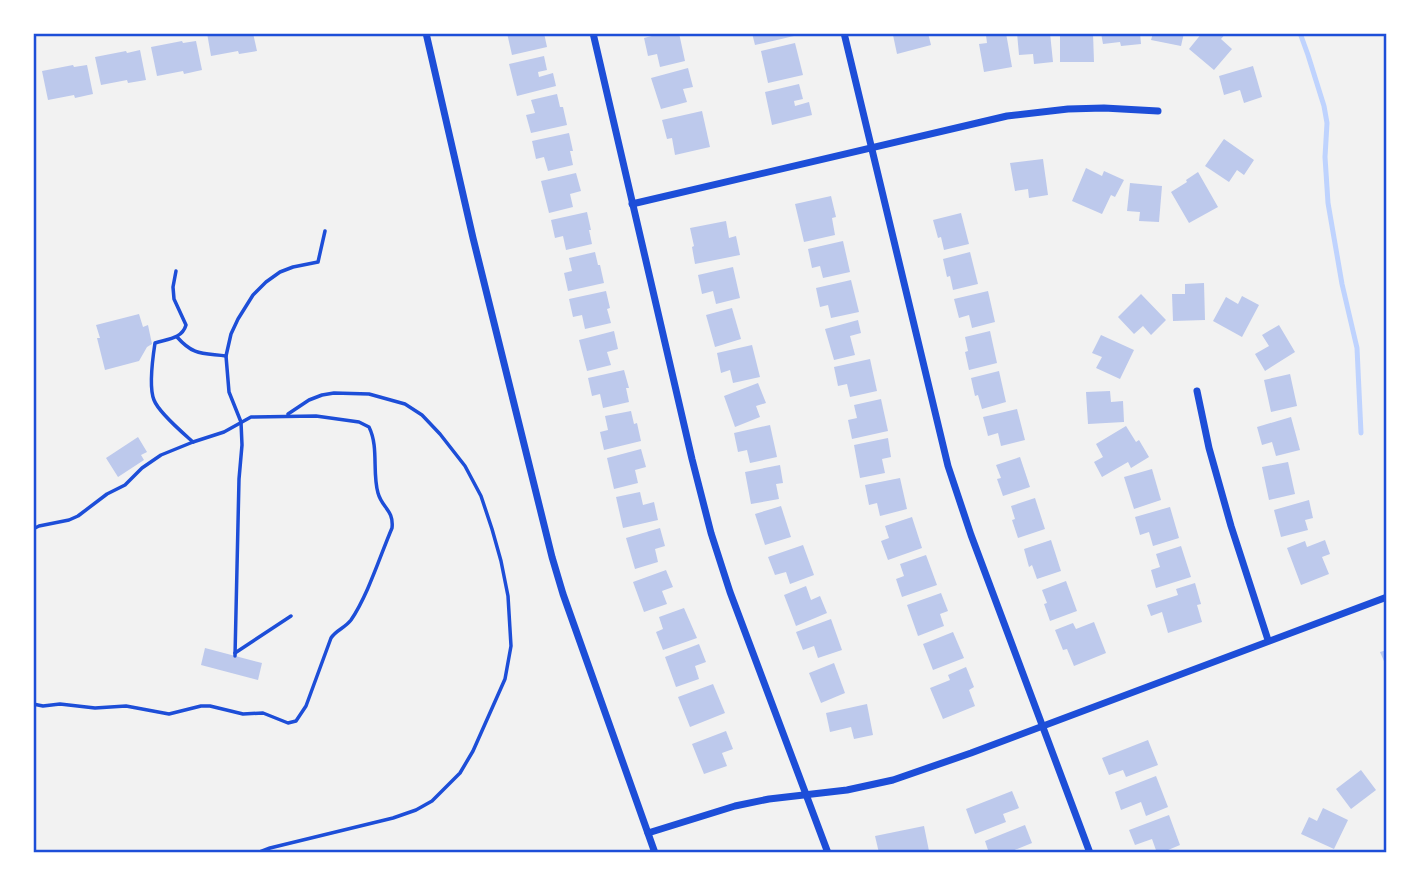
<svg xmlns="http://www.w3.org/2000/svg" width="1420" height="886" viewBox="0 0 1420 886" font-family="Montserrat,sans-serif">
  <rect width="100%" height="100%" fill="#f2f2f2"/>
  <g fill="none" stroke-linecap="round" stroke-linejoin="round">
    <!-- stream -->
    <path stroke="#bfd3fe" stroke-width="5" d="M1300,33L1308,55L1324,106L1327,123L1325,157L1328,203L1342,284L1357,348L1361,433"/>
  </g>
  <!-- building -->
  <g fill="#bdc9ec">
    <path d="M207,33H253L257,51L239,54L238,51L211,56Z"/>
    <path d="M507,33H544L547,47L512,55Z"/>
    <path d="M663,33H679L685,61L660,67L657,54L648,56L644,38Z"/>
    <path d="M752,33H794V36L755,45Z"/>
    <path d="M899,33H928L931,45L897,54L893,35Z"/>
    <path d="M994,33H1006L1012,67L984,72L979,44L987,43L986,35Z"/>
    <path d="M1017,33H1050L1053,62L1034,64L1033,54L1019,55Z"/>
    <path d="M1093,33L1094,62H1060V34Z"/>
    <path d="M1101,33H1140L1141,44L1121,46L1120,42L1103,44Z"/>
    <path d="M1153,33H1184L1181,46L1151,40Z"/>
    <path d="M1202,33H1226L1221,39L1232,49L1214,70L1189,49Z"/>
    <path d="M182,41L183,43L196,41L202,70L184,74L183,71L157,76L151,47Z"/>
    <path d="M795,43L803,75L768,83L761,51Z"/>
    <path d="M140,50L146,80L128,83L127,80L101,85L95,57L126,51L127,53Z"/>
    <path d="M544,56L547,70L538,72L539,77L553,73L556,86L517,96L509,64Z"/>
    <path d="M73,65L74,67L87,65L93,94L75,98L74,95L48,100L42,71Z"/>
    <path d="M1253,66L1262,97L1244,103L1240,90L1224,95L1219,76Z"/>
    <path d="M688,68L693,87L683,89L687,102L661,109L651,78Z"/>
    <path d="M799,84L803,99L794,101L795,106L809,102L812,115L772,125L765,92Z"/>
    <path d="M557,94L560,107H563L567,125L531,133L526,115L535,113L531,100Z"/>
    <path d="M702,111L710,147L675,155L672,138L667,139L662,120Z"/>
    <path d="M569,133L573,151H570L573,165L548,171L544,157L536,159L532,141Z"/>
    <path d="M1224,139L1254,160L1244,175L1237,170L1229,182L1205,166Z"/>
    <path d="M1043,159L1048,195L1029,198L1028,189L1015,191L1010,163Z"/>
    <path d="M1086,168L1102,176L1104,171L1124,180L1115,197L1111,195L1102,214L1072,201Z"/>
    <path d="M1198,172L1218,207L1189,223L1171,192L1187,182L1186,180Z"/>
    <path d="M576,173L581,191L570,194L573,207L549,213L541,181Z"/>
    <path d="M1130,183L1162,186L1159,222L1139,221L1140,212L1127,211Z"/>
    <path d="M831,196L836,217L832,218L835,235L804,242L795,204Z"/>
    <path d="M587,212L591,230H589L592,244L566,250L563,236L555,238L551,220Z"/>
    <path d="M961,213L969,244L944,250L941,237L938,238L933,220Z"/>
    <path d="M726,221L729,238L736,236L740,255L695,264L692,247L694,246L690,228Z"/>
    <path d="M843,241L850,272L823,278L820,266L812,268L808,249Z"/>
    <path d="M595,252L598,265H600L604,283L568,291L564,273L572,271L569,258Z"/>
    <path d="M970,252L978,284L953,290L950,276L947,277L943,259Z"/>
    <path d="M733,267L740,298L716,304L713,291L702,294L698,275Z"/>
    <path d="M851,280L859,312L831,318L828,305L820,307L816,288Z"/>
    <path d="M1204,283L1205,320L1173,321L1172,294H1185V284Z"/>
    <path d="M606,291L610,308L607,309L611,323L585,329L582,315L573,317L569,299Z"/>
    <path d="M988,291L995,322L972,328L969,315L959,318L954,299Z"/>
    <path d="M1141,294L1166,320L1151,335L1143,326L1134,334L1118,317Z"/>
    <path d="M1242,296L1259,305L1242,337L1213,321L1226,297L1238,304Z"/>
    <path d="M732,308L741,339L715,347L706,315Z"/>
    <path d="M139,314L143,327L148,325L152,344L147,347L139,361L105,370L97,338H100L96,325Z"/>
    <path d="M858,320L861,333L850,336L855,355L834,360L825,329Z"/>
    <path d="M1279,325L1295,352L1265,371L1255,354L1269,346L1262,335Z"/>
    <path d="M614,331L618,349L607,352L611,365L587,371L579,340Z"/>
    <path d="M990,331L997,363L969,370L965,352L968,351L965,337Z"/>
    <path d="M1101,335L1134,350L1120,379L1096,368L1102,357L1092,353Z"/>
    <path d="M752,345L760,377L733,383L730,370L721,373L717,353Z"/>
    <path d="M870,359L877,391L850,397L847,384L838,386L834,367Z"/>
    <path d="M624,370L629,388H626L629,402L603,408L600,394L592,396L588,378Z"/>
    <path d="M999,371L1006,402L982,409L978,395L975,396L971,378Z"/>
    <path d="M1290,374L1297,406L1271,412L1264,380Z"/>
    <path d="M758,383L766,403L756,406L760,417L735,427L724,396Z"/>
    <path d="M1110,391L1111,402L1123,401L1124,422L1088,424L1086,392Z"/>
    <path d="M881,399L888,431L852,439L848,420L857,418L854,405Z"/>
    <path d="M1017,409L1025,440L1001,446L998,433L988,436L983,417Z"/>
    <path d="M631,411L634,424L637,423L641,441L604,450L600,432L608,430L605,416Z"/>
    <path d="M1291,417L1300,450L1276,456L1272,442L1262,445L1257,427Z"/>
    <path d="M770,425L777,457L750,463L747,450L738,452L734,433Z"/>
    <path d="M1126,426L1136,442L1139,440L1149,457L1131,468L1128,462L1102,477L1094,462L1103,457L1096,444Z"/>
    <path d="M138,437L147,452L141,455L144,460L118,477L106,458Z"/>
    <path d="M888,438L891,457L882,459L885,473L860,478L854,445Z"/>
    <path d="M641,449L646,467L635,470L638,483L614,489L607,458Z"/>
    <path d="M1020,457L1030,487L1003,496L997,479L1001,478L996,465Z"/>
    <path d="M1288,462L1295,494L1269,500L1262,467Z"/>
    <path d="M780,465L783,483L776,484L779,499L751,504L745,472Z"/>
    <path d="M1152,469L1161,500L1134,509L1124,477Z"/>
    <path d="M900,478L907,509L880,516L877,503L869,505L865,485Z"/>
    <path d="M640,492L643,505L654,502L658,520L623,528L616,497Z"/>
    <path d="M1035,498L1045,529L1018,538L1012,520L1015,519L1011,506Z"/>
    <path d="M1309,500L1313,518L1305,520L1308,530L1281,537L1274,510Z"/>
    <path d="M781,506L791,537L765,545L755,514Z"/>
    <path d="M1170,507L1179,538L1153,546L1149,532L1140,535L1135,517Z"/>
    <path d="M912,517L922,548L888,560L881,541L889,538L885,526Z"/>
    <path d="M660,528L665,546L655,549L658,562L635,569L626,538Z"/>
    <path d="M1051,540L1061,571L1037,579L1032,565L1029,567L1024,549Z"/>
    <path d="M1325,540L1330,554L1322,557L1329,574L1301,585L1287,548L1305,541L1307,547Z"/>
    <path d="M803,545L814,575L790,584L786,572L775,575L768,557Z"/>
    <path d="M1181,546L1191,577L1156,588L1151,570L1160,567L1156,554Z"/>
    <path d="M926,555L937,585L902,597L896,579L904,576L900,564Z"/>
    <path d="M666,570L673,587L662,591L667,604L644,612L633,582Z"/>
    <path d="M1066,581L1077,611L1050,621L1044,604L1047,603L1042,590Z"/>
    <path d="M1195,583L1201,604L1197,605L1202,622L1168,633L1162,612L1151,616L1147,605L1178,595L1176,589Z"/>
    <path d="M806,586L811,600L820,596L827,613L796,626L784,595Z"/>
    <path d="M941,593L948,611L940,614L944,626L918,636L907,605Z"/>
    <path d="M684,608L697,638L663,650L656,632L663,629L659,617Z"/>
    <path d="M831,619L842,650L818,658L814,646L803,650L796,632Z"/>
    <path d="M1094,622L1106,653L1074,666L1067,649L1063,650L1055,630L1073,623L1076,629Z"/>
    <path d="M953,632L964,658L933,670L923,644Z"/>
    <path d="M699,644L706,662L695,666L699,679L676,687L665,657Z"/>
    <path d="M205,648L262,663L258,680L201,665Z"/>
    <path d="M1387,650V668L1380,652Z"/>
    <path d="M834,663L845,693L821,703L809,673Z"/>
    <path d="M966,667L974,687L969,690L975,706L943,719L930,688L950,680L948,675Z"/>
    <path d="M713,684L725,713L690,727L678,697Z"/>
    <path d="M867,704L873,735L854,739L851,727L830,732L826,713Z"/>
    <path d="M726,731L733,749L722,753L727,766L704,774L692,744Z"/>
    <path d="M1148,740L1158,765L1126,777L1123,770L1109,775L1102,758Z"/>
    <path d="M1361,770L1376,790L1351,809L1336,789Z"/>
    <path d="M1156,776L1168,807L1146,816L1141,802L1121,810L1115,792Z"/>
    <path d="M1012,791L1019,808L1003,814L1006,822L975,834L966,809Z"/>
    <path d="M1323,808L1348,820L1334,849L1301,834L1309,817L1317,821Z"/>
    <path d="M1169,815L1180,845L1161,853H1157L1152,839L1135,845L1129,830Z"/>
    <path d="M1025,825L1032,843L1012,851L1013,853H989L985,841Z"/>
    <path d="M924,826L929,851L879,853L875,836Z"/>
  </g>
  <g fill="none" stroke-linecap="round" stroke-linejoin="round">
    <!-- path -->
    <g stroke="#1d4ed8" stroke-width="3.5">
      <path d="M176,271L173,287L174,299L186,325C182,339 167,339 155,343C153,356 149,388 154,400C159,413 183,433 193,442"/>
      <path d="M177,337C194,356 202,353 226,356"/>
      <path d="M33,529L39,526L69,520L78,516L107,494L125,485L142,468L161,455L193,442L224,432L251,417L316,416L359,422L369,427C379,447 372,472 378,493C382,508 394,510 392,528C380,556 368,595 351,620C345,628 336,630 331,638L306,706L296,721L288,723L263,713L243,714L210,706H201L169,714L126,706L95,708L60,704L43,706L33,704"/>
      <path d="M235,653L291,616"/>
      <path d="M235,656L239,479L242,445L241,422L229,392L226,356L231,334L238,319L253,295L266,282L280,272L293,267L318,262L325,231"/>
      <path d="M257,853L270,848L393,818L416,810L432,801L460,773L473,751L505,679L511,646L508,596L501,561L492,529L481,496L465,466L440,434L422,415L405,404L369,394L334,393L322,395L309,400L288,414"/>
    </g>
    <!-- minor -->
    <g stroke="#1d4ed8" stroke-width="7">
      <path d="M426,33L473,238L552,557L563,594L655,853"/>
      <path d="M593,33L692,459L711,533L730,592L828,853"/>
      <path d="M844,33L948,466L971,535L1090,853"/>
      <path d="M632,204L1007,116L1068,109L1104,108L1158,111"/>
      <path d="M1197,391L1209,448L1231,526L1268,640"/>
      <path d="M648,833L735,806L769,799L847,790L893,780L971,753L1387,597"/>
    </g>
  </g>
  <!-- border -->
  <rect width="1420" height="886" fill="none" stroke="#ffffff" stroke-width="70"/>
  <rect x="35" y="35" width="1350" height="816" fill="none" stroke="#1d4ed8" stroke-width="2.5"/>
</svg>
